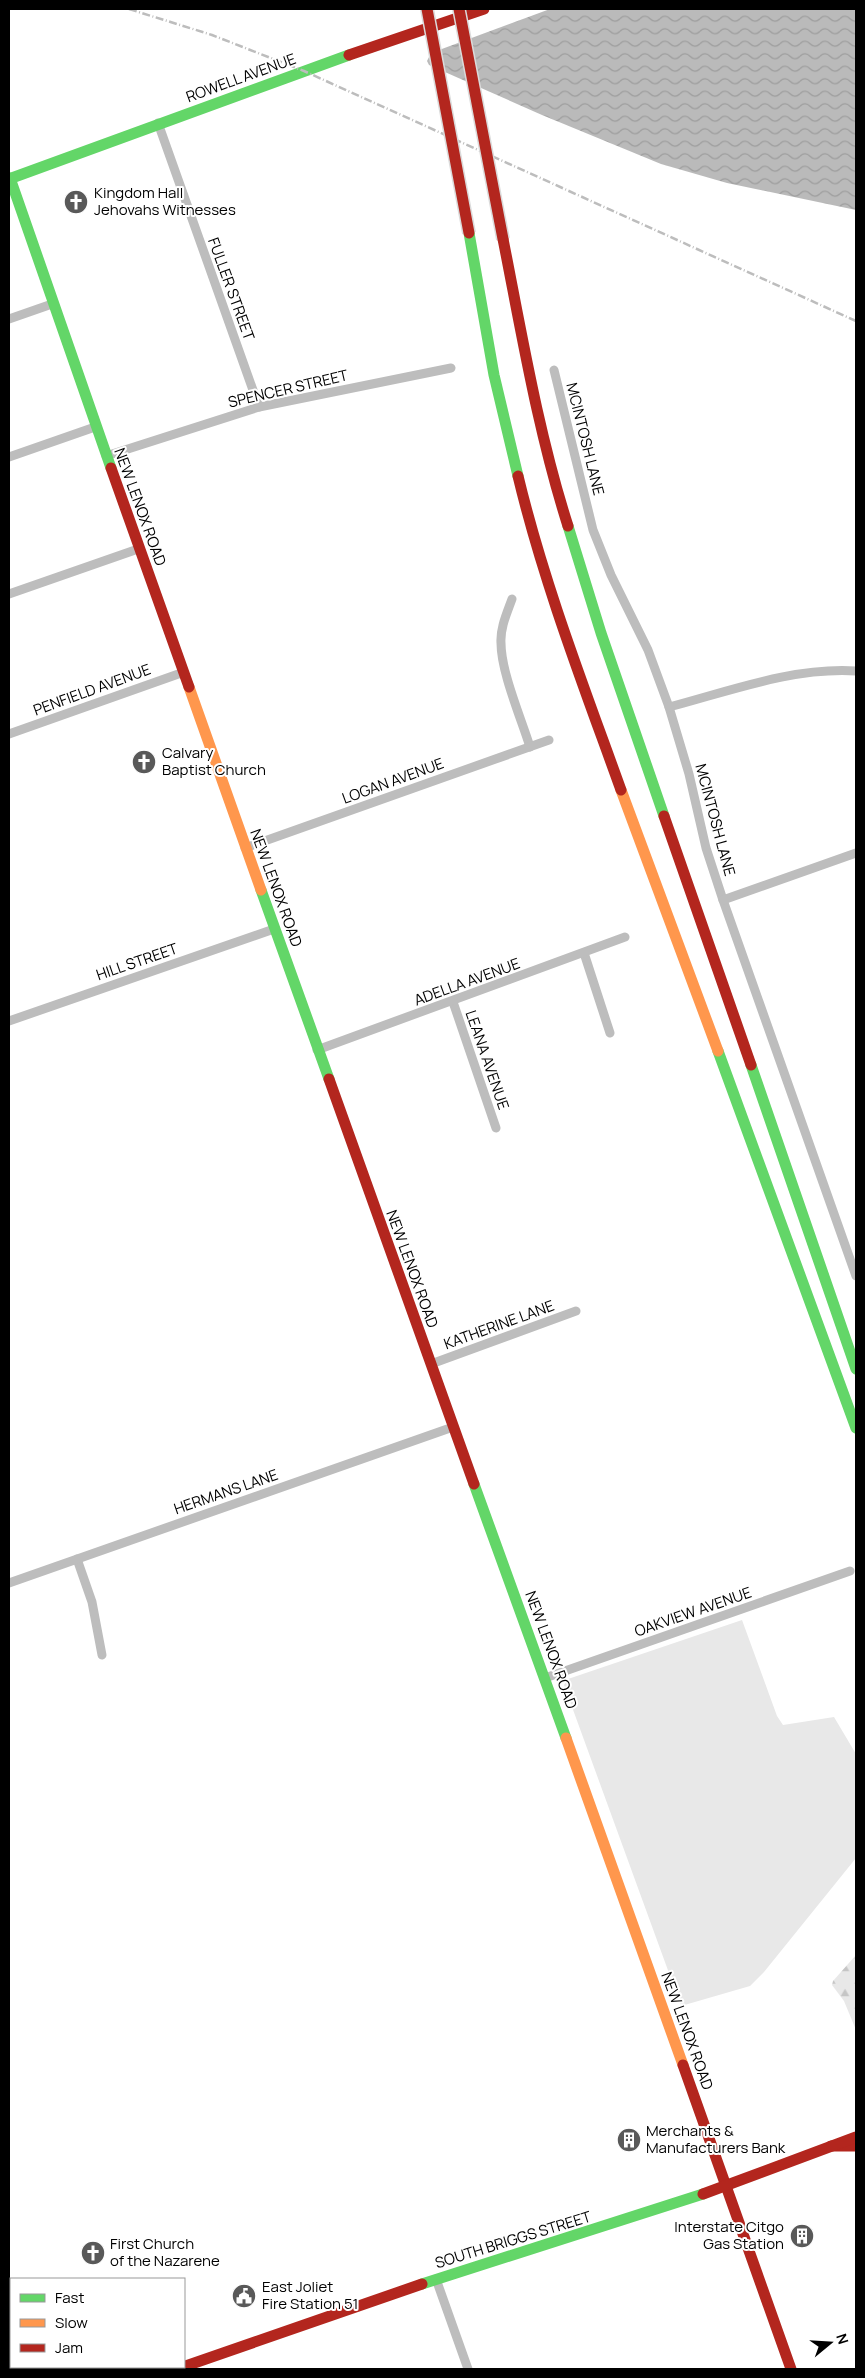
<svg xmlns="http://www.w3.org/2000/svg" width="865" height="2378" viewBox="0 0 865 2378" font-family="Manrope,sans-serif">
  <defs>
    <pattern id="forest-firs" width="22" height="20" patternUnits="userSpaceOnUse" patternTransform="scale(1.25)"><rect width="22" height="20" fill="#e8e8e8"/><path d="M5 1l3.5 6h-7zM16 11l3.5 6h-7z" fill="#c5c5c5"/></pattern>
    <pattern id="water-waves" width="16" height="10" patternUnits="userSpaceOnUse" patternTransform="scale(1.25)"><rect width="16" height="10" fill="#bababa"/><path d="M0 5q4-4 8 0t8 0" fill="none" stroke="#9e9e9e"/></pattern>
  </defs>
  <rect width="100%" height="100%" fill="#fff"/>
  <!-- green -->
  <path fill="#e8e8e8" d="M742,1620L777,1716L783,1725L834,1717L856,1754V1858L764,1972L750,1986L681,2006L564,1685L568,1679Z"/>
  <!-- forest -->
  <path fill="url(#forest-firs)" d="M856,1955V2030L844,2001L832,1985L833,1981Z"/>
  <!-- water -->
  <path fill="url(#water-waves)" d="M550,9H856V210L727,183L661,164L542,115L429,65L427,61L431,53Z"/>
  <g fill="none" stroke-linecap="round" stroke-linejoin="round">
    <!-- stream -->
    <path stroke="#bababa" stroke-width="2.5" d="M9,2368L10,2369"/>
    <!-- street -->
    <g stroke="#bdbdbd" stroke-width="9">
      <path d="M158,123L259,407"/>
      <path d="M9,319L52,304"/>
      <path d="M554,370L593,530L611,575L648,650L669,707L689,774L706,848L723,900L856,1276"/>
      <path d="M106,456L259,407L451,368"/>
      <path d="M9,457L95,427"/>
      <path d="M9,594L138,549"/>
      <path d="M512,599C507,613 500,628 501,643C501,672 521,718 530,747"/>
      <path d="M669,707C730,691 793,667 856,671"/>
      <path d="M9,734L184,672"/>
      <path d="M245,848L549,740"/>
      <path d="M723,900L856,853"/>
      <path d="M584,953L610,1033"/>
      <path d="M453,1002L496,1128"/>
      <path d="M9,1021L274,929"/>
      <path d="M317,1050L625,937"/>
      <path d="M431,1364L576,1311"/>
      <path d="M77,1559L92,1602L102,1655"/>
      <path d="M9,1583L453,1427"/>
      <path d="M545,1678L850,1571"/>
      <path d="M436,2279L468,2369"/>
    </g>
    <!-- fast -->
    <g stroke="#63d668" stroke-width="11">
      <path d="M10,178L111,468"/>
      <path d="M9,179L349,55"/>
      <path d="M469,233L494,375L518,476"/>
      <path d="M568,526L601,633L664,816"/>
      <path d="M261,890L329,1079"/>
      <path d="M718,1051L856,1428"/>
      <path d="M751,1065L856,1369"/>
      <path d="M474,1484L566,1738"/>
      <path d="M422,2284L703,2194"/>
    </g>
    <!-- slow -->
    <g stroke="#ff974d" stroke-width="11">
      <path d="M189,687L261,890"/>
      <path d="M621,790L718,1051"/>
      <path d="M566,1738L683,2065"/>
    </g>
    <!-- jam -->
    <g stroke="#b3261e" stroke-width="11">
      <path d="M349,55L484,9"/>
      <path d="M503,239C522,335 538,432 568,526"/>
      <path d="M111,468L189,687"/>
      <path d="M518,476C544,584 584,687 621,790"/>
      <path d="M664,816L751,1065"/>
      <path d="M329,1079L474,1484"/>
      <path d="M683,2065L791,2369"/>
      <path d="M831,2146H856"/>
      <path d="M703,2194L856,2137"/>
      <path d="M177,2369L422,2284"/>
    </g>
    <!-- rail -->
    <path stroke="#bdbdbd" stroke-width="2.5" stroke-dasharray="8 2.5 1 2.5" stroke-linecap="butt" d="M129,9L212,35L304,71L856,321"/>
    <!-- jam-bridge casing -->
    <g stroke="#dbdbdb" stroke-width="14" stroke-linecap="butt">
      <g id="jam-bridge">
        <path d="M427,9L469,233"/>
        <path d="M459,9L503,239"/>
      </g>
    </g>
    <!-- jam-bridge -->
    <use href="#jam-bridge" stroke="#b3261e" stroke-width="11"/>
  </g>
  <!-- icons -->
  <defs>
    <g id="church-disc" transform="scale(1.25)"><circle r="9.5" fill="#595959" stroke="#fff"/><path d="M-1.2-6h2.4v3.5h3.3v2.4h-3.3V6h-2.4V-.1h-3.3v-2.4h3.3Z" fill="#fff"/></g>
    <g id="building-disc" transform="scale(1.25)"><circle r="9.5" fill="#595959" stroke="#fff"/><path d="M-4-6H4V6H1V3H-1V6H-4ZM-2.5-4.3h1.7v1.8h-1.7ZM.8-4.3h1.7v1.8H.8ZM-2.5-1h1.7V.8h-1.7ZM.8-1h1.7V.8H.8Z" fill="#fff"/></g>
    <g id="civic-disc" transform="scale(1.25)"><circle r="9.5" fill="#595959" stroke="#fff"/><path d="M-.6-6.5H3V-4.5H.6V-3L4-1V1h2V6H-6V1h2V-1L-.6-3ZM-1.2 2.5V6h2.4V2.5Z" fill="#fff"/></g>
  </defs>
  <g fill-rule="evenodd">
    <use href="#church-disc" x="76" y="202"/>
    <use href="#church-disc" x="144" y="762"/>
    <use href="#building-disc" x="629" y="2140"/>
    <use href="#building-disc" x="802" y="2236"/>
    <use href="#church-disc" x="93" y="2253"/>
    <use href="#civic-disc" x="244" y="2296"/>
  </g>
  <g text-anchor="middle" stroke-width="4" stroke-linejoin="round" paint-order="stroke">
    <!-- street labels -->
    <g font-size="15" fill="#000" stroke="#fff">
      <text transform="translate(241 78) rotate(-20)" y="5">ROWELL AVENUE</text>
      <text transform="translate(231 289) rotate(70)" y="5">FULLER STREET</text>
      <text transform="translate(288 389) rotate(-13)" y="5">SPENCER STREET</text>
      <text transform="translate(585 439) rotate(76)" y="5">MCINTOSH LANE</text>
      <text transform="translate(140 507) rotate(70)" y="5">NEW LENOX ROAD</text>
      <text transform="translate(92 690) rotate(-20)" y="5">PENFIELD AVENUE</text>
      <text transform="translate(393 781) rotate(-20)" y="5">LOGAN AVENUE</text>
      <text transform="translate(715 820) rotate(75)" y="5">MCINTOSH LANE</text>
      <text transform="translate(276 888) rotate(70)" y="5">NEW LENOX ROAD</text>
      <text transform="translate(137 962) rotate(-19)" y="5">HILL STREET</text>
      <text transform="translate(467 982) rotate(-20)" y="5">ADELLA AVENUE</text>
      <text transform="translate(487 1060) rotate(71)" y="5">LEANA AVENUE</text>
      <text transform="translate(412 1269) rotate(70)" y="5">NEW LENOX ROAD</text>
      <text transform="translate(499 1325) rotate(-20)" y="5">KATHERINE LANE</text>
      <text transform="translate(226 1492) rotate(-19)" y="5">HERMANS LANE</text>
      <text transform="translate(693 1612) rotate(-19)" y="5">OAKVIEW AVENUE</text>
      <text transform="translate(551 1650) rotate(70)" y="5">NEW LENOX ROAD</text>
      <text transform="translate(687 2031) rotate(70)" y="5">NEW LENOX ROAD</text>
      <text transform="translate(513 2240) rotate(-17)" y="5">SOUTH BRIGGS STREET</text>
    </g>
    <!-- poi labels -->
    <g font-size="15" fill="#000" stroke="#fff" text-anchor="start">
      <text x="94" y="198">Kingdom Hall<tspan x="94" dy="17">Jehovahs Witnesses</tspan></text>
      <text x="162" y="758">Calvary<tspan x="162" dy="17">Baptist Church</tspan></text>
      <text x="646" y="2136">Merchants &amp;<tspan x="646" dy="17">Manufacturers Bank</tspan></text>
      <text x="784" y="2232" text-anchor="end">Interstate Citgo<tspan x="784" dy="17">Gas Station</tspan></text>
      <text x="110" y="2249">First Church<tspan x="110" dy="17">of the Nazarene</tspan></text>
      <text x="262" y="2292">East Joliet<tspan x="262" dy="17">Fire Station 51</tspan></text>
    </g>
  </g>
  <!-- border -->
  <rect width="865" height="2378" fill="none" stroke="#000000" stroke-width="20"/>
  <!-- legend -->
  <rect x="10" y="2278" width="175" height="90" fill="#ffffff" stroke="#999999"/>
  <rect x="20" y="2294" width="25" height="8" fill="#63d668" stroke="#999999"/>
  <text x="55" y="2303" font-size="15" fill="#000000">Fast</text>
  <rect x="20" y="2319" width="25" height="8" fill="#ff974d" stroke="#999999"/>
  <text x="55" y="2328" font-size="15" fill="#000000">Slow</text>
  <rect x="20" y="2344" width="25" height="8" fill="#b3261e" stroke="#999999"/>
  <text x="55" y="2353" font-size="15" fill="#000000">Jam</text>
  <!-- north arrow -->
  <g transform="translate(830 2343) rotate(72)" stroke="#ffffff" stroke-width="4" paint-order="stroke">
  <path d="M0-4L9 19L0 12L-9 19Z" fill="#000000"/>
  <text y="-8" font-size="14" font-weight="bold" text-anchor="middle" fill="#000000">N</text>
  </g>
</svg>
